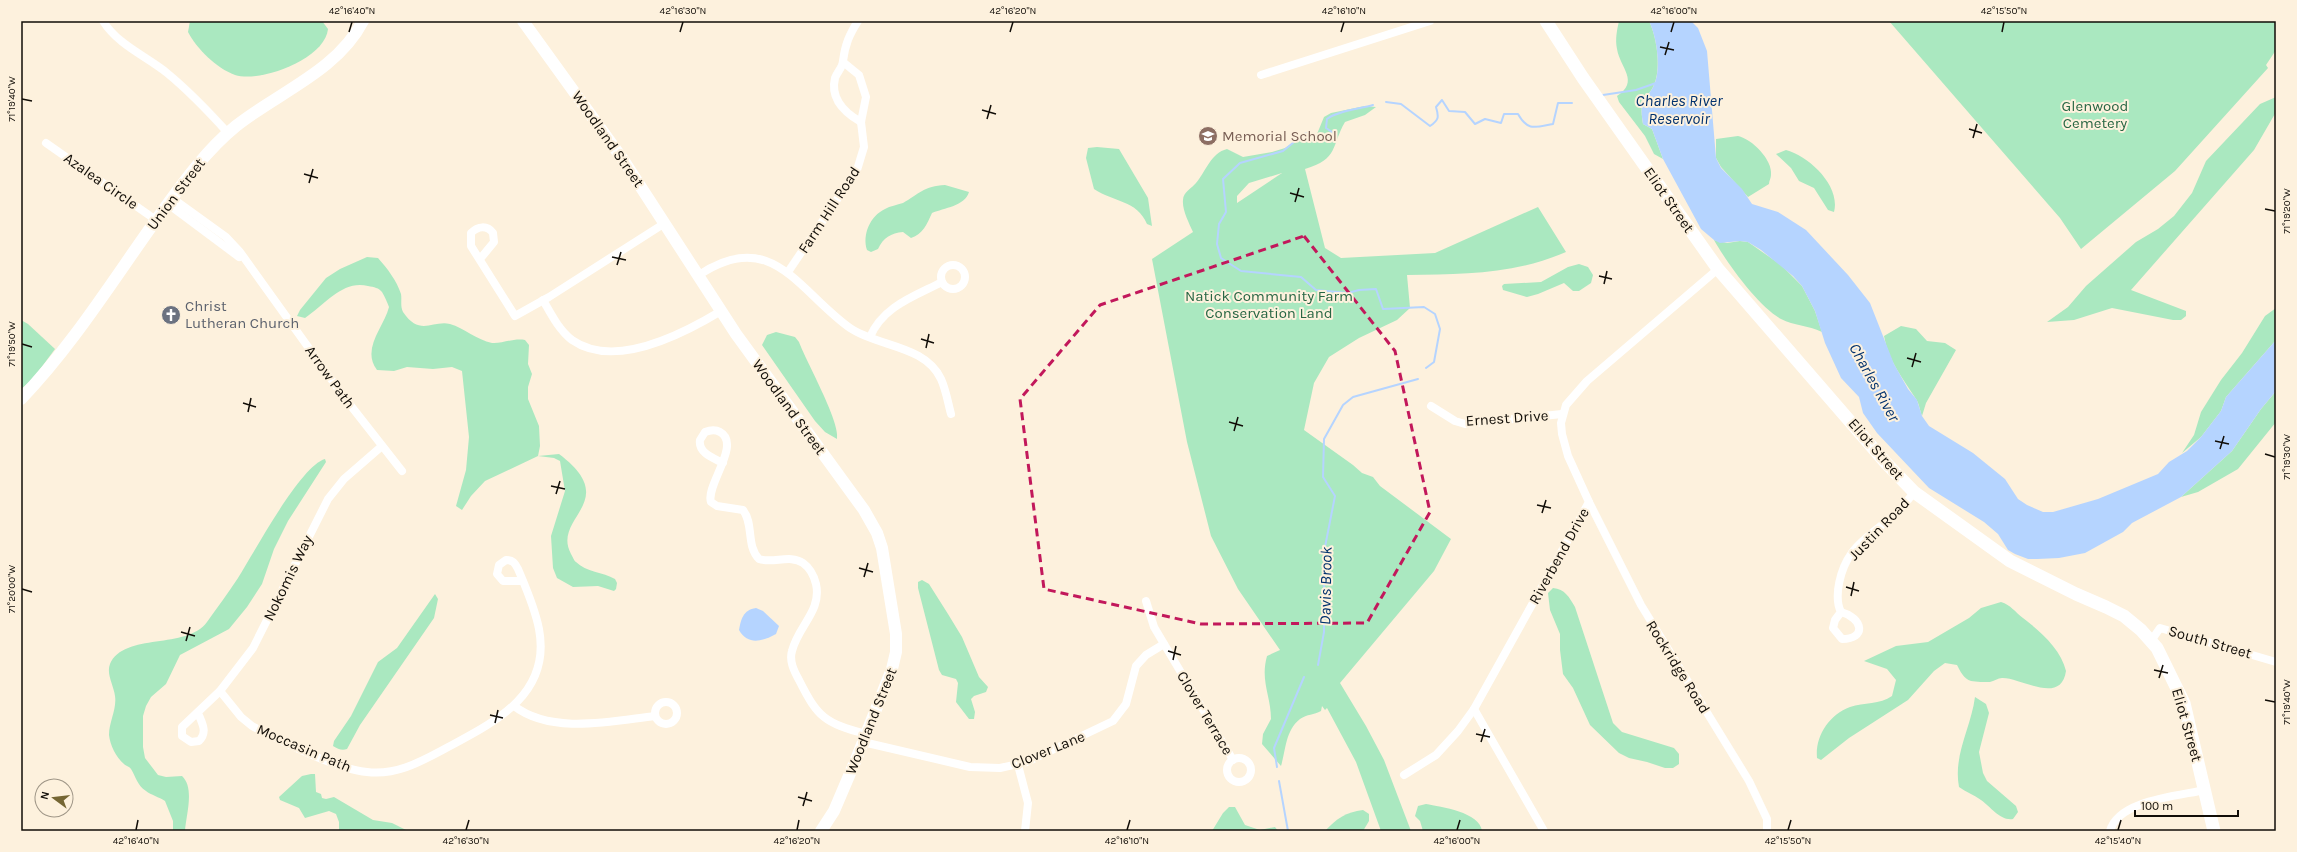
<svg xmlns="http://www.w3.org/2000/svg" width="2297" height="852" viewBox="0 0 2297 852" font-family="Karla,sans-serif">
  <rect width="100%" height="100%" fill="#fdf1dd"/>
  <!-- green -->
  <g fill="#aae8c0" fill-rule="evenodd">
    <path d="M190,21H322L328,29C325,59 261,83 235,75C216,68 197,49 188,32Z"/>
    <path d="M1619,21H1649C1657,37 1662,71 1653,87C1651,92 1646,95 1644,99C1640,106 1642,117 1643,124L1652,129L1663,159L1654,154L1645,136L1619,102L1617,96C1640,81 1620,68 1617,49C1615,39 1617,30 1619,21Z"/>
    <path d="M1889,21H2276V50L2266,65L2268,68L2175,171L2081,249L2060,218Z"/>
    <path d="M2276,97V112L2254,150L2131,290L2186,311V316L2181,320H2173L2112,308L2074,320L2047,322L2068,307L2086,286L2136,242L2158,229L2174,216L2192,193L2206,161L2260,104Z"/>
    <path d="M1365,106L1376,107L1365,115L1345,122C1331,146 1339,159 1305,169L1325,248L1341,258L1435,253L1538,207L1566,252C1513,275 1464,274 1407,275L1410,308L1397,320L1359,338L1329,357L1314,383L1304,430L1353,465L1362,473L1373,477L1380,486L1451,539L1434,571L1340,683L1366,726L1384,760L1411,831H1381L1356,762L1327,708L1325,710L1322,706L1321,711C1314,715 1307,714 1300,719C1285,731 1286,750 1281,766L1262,744L1263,734L1271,719C1271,696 1260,681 1267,656L1280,650L1238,589L1211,536L1187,442L1152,259L1193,232C1189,223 1182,210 1183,200C1183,192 1192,188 1196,183C1206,171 1211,153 1227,149L1243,157L1272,152L1285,148L1296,141L1313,136L1317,134L1324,117L1331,113ZM1282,173L1237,203V196L1249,183Z"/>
    <path d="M1738,136C1752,139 1773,160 1771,175C1771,178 1769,181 1769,184L1748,197L1721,167L1716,158V139Z"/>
    <path d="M1097,147L1119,149L1148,198L1152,226L1147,224C1137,200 1113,202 1094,189L1086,158L1088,148Z"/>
    <path d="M1786,150C1809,156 1841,186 1834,212L1828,210L1814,188L1799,181L1791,168L1776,154Z"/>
    <path d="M945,185L969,192C965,206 944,208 932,213C927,224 923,234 911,238L903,232C891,233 883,238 878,249L871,252L867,250C862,235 870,216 885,209C890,206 897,205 903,203C919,194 924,186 945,185Z"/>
    <path d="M1714,240L1727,243L1740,241L1748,242L1781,265L1802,286L1815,311L1822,332C1808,325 1794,326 1781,319C1758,306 1727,263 1714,240Z"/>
    <path d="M367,257L378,258C387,268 397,281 401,294C402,300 400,306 403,312C420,337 432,320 450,324C464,328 477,340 492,343C501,344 513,338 525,340L529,345L528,364L532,374L528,387V399L539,426L540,446L538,456L559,454C623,502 551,517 571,554C573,557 574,561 576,562C586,572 603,572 615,579L617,583L616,589L614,591L598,586L573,587L557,578L553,568L551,536L565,491L560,461L554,458L538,456L485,481L471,496L462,510L456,506L466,470L469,437L462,371L452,367L433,369L407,367L394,371L377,370C361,349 384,327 389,307C387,302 385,297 382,292C379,288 374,287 368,286C344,280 327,302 309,315L305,318L297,316L300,310L326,278L340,269Z"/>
    <path d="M1579,264L1588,267L1593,275L1591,283L1579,291H1573L1564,283L1538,294L1527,297L1503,290L1502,286L1504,284L1541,282L1568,267Z"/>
    <path d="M2276,308V340L2226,397L2221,411L2201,437L2182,453L2194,435L2201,412L2221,380L2242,353L2265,316Z"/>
    <path d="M21,320L28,324L55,349L32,380L21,389Z"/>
    <path d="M1901,326L1916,329L1927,341L1945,343L1956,350L1926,403L1922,416C1920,411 1919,403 1916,399C1903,379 1888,360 1884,336Z"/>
    <path d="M776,332L795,337L799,342C806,361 841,423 837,439L825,432L815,421L762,345L767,335Z"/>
    <path d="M2276,391V422L2238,469L2198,492L2181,497L2232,451L2261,409Z"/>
    <path d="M325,459L326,462L288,521L274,549L262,584L247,607L229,629L180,655L166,684L151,697L146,706L143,716V747L145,758L158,775L166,777L182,776C195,788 186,815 185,831H173V821L165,801C159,797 151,795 146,791C137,785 136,777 131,769C129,766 126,766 124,764C116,757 110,745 109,735C109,722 117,709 115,696C114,686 106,674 110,664C124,632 187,650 207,622C217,608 228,593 238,578C254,553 300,466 325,459Z"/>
    <path d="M922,580L929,584L948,614L962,637L979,677L988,687L986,692L974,696L971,699L975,712L974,719H969L956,702L958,683L956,679L942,675L939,670L918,588V582Z"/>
    <path d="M1553,588C1565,589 1569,597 1575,607L1613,723L1622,732L1674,748L1679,754V764L1673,768H1665L1647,762L1629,758L1619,753L1590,725L1573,688L1563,674L1560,650V634L1550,610L1548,593Z"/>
    <path d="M435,594L438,599L434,618L360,725L347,749C342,751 338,749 333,746L334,741L351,716L378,662L397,648Z"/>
    <path d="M2001,602C2011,605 2015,612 2023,618C2040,631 2061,649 2066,671C2061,706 2020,677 2002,678C1998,678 1994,681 1990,682C1985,682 1976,682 1971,681C1964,679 1960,671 1957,665L1945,663L1934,671L1908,700L1849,738L1821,760L1817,758C1815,736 1829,715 1850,707C1864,702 1880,705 1892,696L1896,680L1887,669L1864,661L1896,646L1928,642L1969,618L1981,608Z"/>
    <path d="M1975,697L1986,704L1989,713L1979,752L1983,773L1987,781L2016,806L2018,812L2013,819C2000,821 1991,807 1981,800C1974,795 1966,792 1959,787C1953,755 1971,728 1975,697Z"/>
    <path d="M311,774H315L316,792L321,794L322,798L326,799L334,797L373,820L392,823L408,831H339V822L336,814L329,811L305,818L299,808L280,800L279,797L302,776Z"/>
    <path d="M1426,804C1441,807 1480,812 1482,831H1423L1420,821L1415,816L1418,806Z"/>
    <path d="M1229,807H1235L1245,825L1260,830L1275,827L1278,831H1212L1223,813Z"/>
    <path d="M1363,810L1369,814V821L1363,831H1325C1336,819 1346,812 1363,810Z"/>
  </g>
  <!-- water -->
  <g fill="#b5d4ff">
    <path d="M1649,21H1691L1698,28L1707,51L1716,158L1721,168L1742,189L1752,204L1778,212L1806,230L1848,275L1870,303L1894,364L1908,389L1917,400L1922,416L1929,426L1973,453L2005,479L2018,499L2027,505L2043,512H2053L2098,499L2158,474L2169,462L2187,451L2201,437L2221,411L2226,397L2276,340V391L2261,409L2232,451L2181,497L2132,523L2123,532L2085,553L2059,558L2037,559H2028L2015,554L2008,550L1998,534L1984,522L1929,488L1877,433L1863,413L1859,397L1841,378L1825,343L1815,311L1802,286L1793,276L1761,250L1748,242L1740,241L1720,243L1714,240L1701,229L1663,159L1652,129L1643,124C1642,117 1640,106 1644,99C1646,95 1651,92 1653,87C1662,71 1657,37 1649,21Z"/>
    <path d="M756,608L763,611L779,626L776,634C763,641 748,646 739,630C741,619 743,610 756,608Z"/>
  </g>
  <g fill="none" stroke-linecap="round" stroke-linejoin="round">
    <!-- stream -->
    <g stroke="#b5d4ff" stroke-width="2">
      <path d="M1603,95L1636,90L1656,83"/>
      <path d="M1386,102L1401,104L1430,126C1439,120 1439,117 1436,107L1442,100L1449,111L1465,112L1475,124L1485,119L1501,123L1504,114H1518C1528,132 1536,127 1553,124L1558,103H1572"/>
      <path d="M1373,105C1359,109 1337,111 1327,119L1326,128L1332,132L1333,139L1328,140L1305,133L1283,151L1240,163L1223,179L1226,212L1219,224L1217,244L1221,258L1241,271L1301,277L1316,290L1348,293L1359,290L1376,289L1383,309L1424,307L1435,314L1440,329L1434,362L1426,368"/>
      <path d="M1318,665L1324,632V552L1335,496L1323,477L1324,439L1343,405L1353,397L1418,379"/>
      <path d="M1277,767L1274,748L1304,677"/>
      <path d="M1279,781L1288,831"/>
    </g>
    <!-- street -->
    <g stroke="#fff" stroke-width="8">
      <path d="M103,21C118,45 146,56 167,73C189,91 209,112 228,133"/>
      <path d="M858,21C849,35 845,45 843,61C843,67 837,72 835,78C830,99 845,113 861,122"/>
      <path d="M1261,75L1430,21"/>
      <path d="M46,143L156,220"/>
      <path d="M172,198L226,237L240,252L344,397L402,471"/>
      <path d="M168,204L239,257"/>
      <path d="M480,259L494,242L493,233C487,225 478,226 471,233V246L515,316L549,297L665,223"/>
      <circle cx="953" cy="277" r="12"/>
      <path d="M788,272L857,170L864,147L861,122L866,97L859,75L843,62"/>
      <path d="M699,275C772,226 799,292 850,328C878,347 925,345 941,379C946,390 948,403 951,414"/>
      <path d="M543,300C551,314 559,330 572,340C615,370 683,334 721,311"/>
      <path d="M870,337C883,306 915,296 942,282"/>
      <path d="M1431,406L1455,421L1465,424L1562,414"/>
      <path d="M723,463C713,458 698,453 700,440L705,432C710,430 715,429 720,432C742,444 705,486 711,502L717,506L743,510C754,524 746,546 759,559C773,564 790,554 803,563C810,568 814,576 816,584C822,611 798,626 792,651C789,661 794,671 799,680C818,718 825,723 866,734"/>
      <path d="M1589,502L1641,605L1749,781L1767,819V831"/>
      <path d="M1146,601L1154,627L1233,760"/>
      <path d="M1841,612L1835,620L1833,628L1842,639C1867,639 1863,618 1841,612C1833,596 1841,568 1851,554C1861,539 1881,527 1894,515C1902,509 1908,500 1914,492"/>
      <path d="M2151,641L2160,628L2276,662"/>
      <path d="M220,691L241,717L252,726C281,741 335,769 367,772C399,776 425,759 452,745C499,720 551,692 539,629C535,608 526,588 518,569C515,563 513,560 506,560L499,565L497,574L503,581H523"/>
      <circle cx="666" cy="713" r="11"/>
      <path d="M514,706C552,735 612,721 655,716"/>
      <path d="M1474,709L1544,831"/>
      <path d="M198,713C202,723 208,732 199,741L191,742L182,736V727L220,691L253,648L328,499L344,479L382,446"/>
      <path d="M863,742L970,767L1000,768L1027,762L1113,721L1126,704L1136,666L1146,655L1164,644"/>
      <circle cx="1239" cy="770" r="12"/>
      <path d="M1018,765L1028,803L1025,831"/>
      <path d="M1404,775L1436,755L1458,731L1474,709L1589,502L1568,456L1562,434L1561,423L1566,405L1587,381L1718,269"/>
      <path d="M2110,831C2118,800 2178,796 2205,790"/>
    </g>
    <!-- secondary -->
    <g stroke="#fff" stroke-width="12">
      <path d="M523,21L624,161L736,334L864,510L877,533L882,548L896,634V652L892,669L857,757L834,811L821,831"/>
      <path d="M21,399C72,346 113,280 156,220C180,187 204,152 236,126C279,92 337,71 363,21"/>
    </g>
    <!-- primary -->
    <path stroke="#fff" stroke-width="13" d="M1546,21L1583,78L1718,269L1886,463L1914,492L2010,561L2076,594L2106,607L2124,616L2141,630L2157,648L2184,703L2214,831"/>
  </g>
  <!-- marked area -->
  <path fill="none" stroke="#c2185b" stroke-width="3" stroke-dasharray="8 5" stroke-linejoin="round" d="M1304,236L1395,351L1430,512L1367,623L1201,624L1044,589L1020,399L1100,305Z"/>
  <!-- ticks -->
  <path fill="none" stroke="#110d07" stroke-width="1.5" d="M349,32L352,22M680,32L683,22M1010,32L1013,22M1341,32L1344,22M1671,32L1674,22M2002,32L2004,22M1660,47L1674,50M1665,55L1669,42M22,99L32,101M982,110L996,114M987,119L991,105M1969,129L1982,133M1973,138L1977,124M304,174L318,178M309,183L313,169M1290,193L1304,197M1295,202L1299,188M2265,209L2275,211M612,257L626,260M617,265L621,252M1599,276L1612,279M1604,284L1607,271M921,339L934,343M22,344L32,347M926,348L929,334M1907,358L1921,362M1912,367L1916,353M243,403L256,407M248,412L251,398M1229,422L1243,426M1234,431L1238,417M2215,441L2229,444M2220,449L2224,436M2265,454L2275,457M551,486L565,489M556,494L560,481M1537,505L1551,508M1542,513L1546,500M859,568L873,572M864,577L868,563M1846,587L1859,591M22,589L32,592M1851,596L1854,582M181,632L195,636M186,641L190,627M1168,651L1181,655M1173,660L1176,646M2154,670L2168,673M2159,678L2163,665M2265,700L2275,702M490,715L503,718M495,723L498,710M1476,734L1490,737M1481,742L1485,729M798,797L812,801M803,806L807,792M136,830L138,820M466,830L469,820M797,830L799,820M1127,830L1130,820M1457,830L1460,820M1788,830L1791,820M2118,830L2121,820"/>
  <!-- icons -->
  <defs>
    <g id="school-disc" transform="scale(1)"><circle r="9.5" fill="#8d6e63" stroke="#fdf1dd"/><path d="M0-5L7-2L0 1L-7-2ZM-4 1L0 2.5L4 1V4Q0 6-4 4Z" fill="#fff"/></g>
    <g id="church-disc" transform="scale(1)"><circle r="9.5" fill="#6b7280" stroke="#fdf1dd"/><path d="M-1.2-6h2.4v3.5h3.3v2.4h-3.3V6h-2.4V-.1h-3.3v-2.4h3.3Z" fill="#fff"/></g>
  </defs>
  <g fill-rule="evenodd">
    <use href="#school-disc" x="1208" y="136"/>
    <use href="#church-disc" x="171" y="315"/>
  </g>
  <g text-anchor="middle" stroke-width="4" stroke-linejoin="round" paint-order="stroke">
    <!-- park labels -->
    <g font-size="15" fill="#276643" stroke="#fdf1dd">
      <text x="2095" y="111">Glenwood<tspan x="2095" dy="17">Cemetery</tspan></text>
      <text x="1269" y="301">Natick Community Farm<tspan x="1269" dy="17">Conservation Land</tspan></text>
    </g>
    <!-- education labels -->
    <g font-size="15" fill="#785e54" stroke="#fdf1dd" text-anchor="start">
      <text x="1222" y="141">Memorial School</text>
    </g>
    <!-- street labels -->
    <g font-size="15" fill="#110d07" stroke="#fdf1dd">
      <text transform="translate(608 139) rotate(55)" y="5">Woodland Street</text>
      <text transform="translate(101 181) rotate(35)" y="5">Azalea Circle</text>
      <text transform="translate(176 194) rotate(-53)" y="5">Union Street</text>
      <text transform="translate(1669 200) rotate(55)" y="5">Eliot Street</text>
      <text transform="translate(829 210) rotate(-57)" y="5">Farm Hill Road</text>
      <text transform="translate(330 377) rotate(54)" y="5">Arrow Path</text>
      <text transform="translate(789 407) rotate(54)" y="5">Woodland Street</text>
      <text transform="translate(1507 418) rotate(-4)" y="5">Ernest Drive</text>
      <text transform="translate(1876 449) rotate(49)" y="5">Eliot Street</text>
      <text transform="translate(1879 529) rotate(-46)" y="5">Justin Road</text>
      <text transform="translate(1559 556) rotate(-61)" y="5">Riverbend Drive</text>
      <text transform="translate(288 578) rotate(-64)" y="5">Nokomis Way</text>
      <text transform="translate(2210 642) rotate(16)" y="5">South Street</text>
      <text transform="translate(1678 667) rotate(58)" y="5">Rockridge Road</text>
      <text transform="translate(1205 713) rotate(59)" y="5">Clover Terrace</text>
      <text transform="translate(871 721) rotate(-68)" y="5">Woodland Street</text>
      <text transform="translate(2187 725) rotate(74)" y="5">Eliot Street</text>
      <text transform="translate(304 748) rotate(23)" y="5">Moccasin Path</text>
      <text transform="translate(1048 750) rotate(-22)" y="5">Clover Lane</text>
    </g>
    <!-- worship labels -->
    <g font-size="15" fill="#5b616d" stroke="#fdf1dd" text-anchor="start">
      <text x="185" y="311">Christ<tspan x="185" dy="17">Lutheran Church</tspan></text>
    </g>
    <!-- water labels -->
    <g font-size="16" font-style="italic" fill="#00316d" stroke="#fdf1dd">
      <text x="1679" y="106">Charles River<tspan x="1679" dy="18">Reservoir</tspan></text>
      <text transform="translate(1875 382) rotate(61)" y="6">Charles River</text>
      <text transform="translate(1325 586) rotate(-89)" y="6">Davis Brook</text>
    </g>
  </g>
  <!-- border -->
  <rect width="2297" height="852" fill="none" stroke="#fdf1dd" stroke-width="44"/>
  <!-- north arrow -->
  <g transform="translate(54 798) rotate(285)"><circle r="19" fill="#fdf1dd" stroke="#9f9687"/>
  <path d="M0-3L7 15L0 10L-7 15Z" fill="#756633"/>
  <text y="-6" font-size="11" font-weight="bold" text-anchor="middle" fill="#110d07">N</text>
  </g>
  <!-- scale -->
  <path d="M2135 810v6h103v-6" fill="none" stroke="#110d07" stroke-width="2"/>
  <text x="2141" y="810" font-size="12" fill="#110d07" stroke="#fdf1dd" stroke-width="3" paint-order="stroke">100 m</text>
  <rect x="22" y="22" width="2253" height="808" fill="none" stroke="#110d07" stroke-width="1.5"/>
  <g font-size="10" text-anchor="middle" fill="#110d07">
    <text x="352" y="14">42°16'40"N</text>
    <text x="683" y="14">42°16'30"N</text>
    <text x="1013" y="14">42°16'20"N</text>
    <text x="1344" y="14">42°16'10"N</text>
    <text x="1674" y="14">42°16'00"N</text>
    <text x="2004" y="14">42°15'50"N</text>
    <text transform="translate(11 99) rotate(-90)" y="4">71°19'40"W</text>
    <text transform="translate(2286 211) rotate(-90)" y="4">71°19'20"W</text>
    <text transform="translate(11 344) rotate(-90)" y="4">71°19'50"W</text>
    <text transform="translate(2286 457) rotate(-90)" y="4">71°19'30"W</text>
    <text transform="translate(11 589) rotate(-90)" y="4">71°20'00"W</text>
    <text transform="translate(2286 702) rotate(-90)" y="4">71°19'40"W</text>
    <text x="136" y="844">42°16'40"N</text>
    <text x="466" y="844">42°16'30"N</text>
    <text x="797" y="844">42°16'20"N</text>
    <text x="1127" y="844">42°16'10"N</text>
    <text x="1457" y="844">42°16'00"N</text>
    <text x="1788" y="844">42°15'50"N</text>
    <text x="2118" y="844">42°15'40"N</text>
  </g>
</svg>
